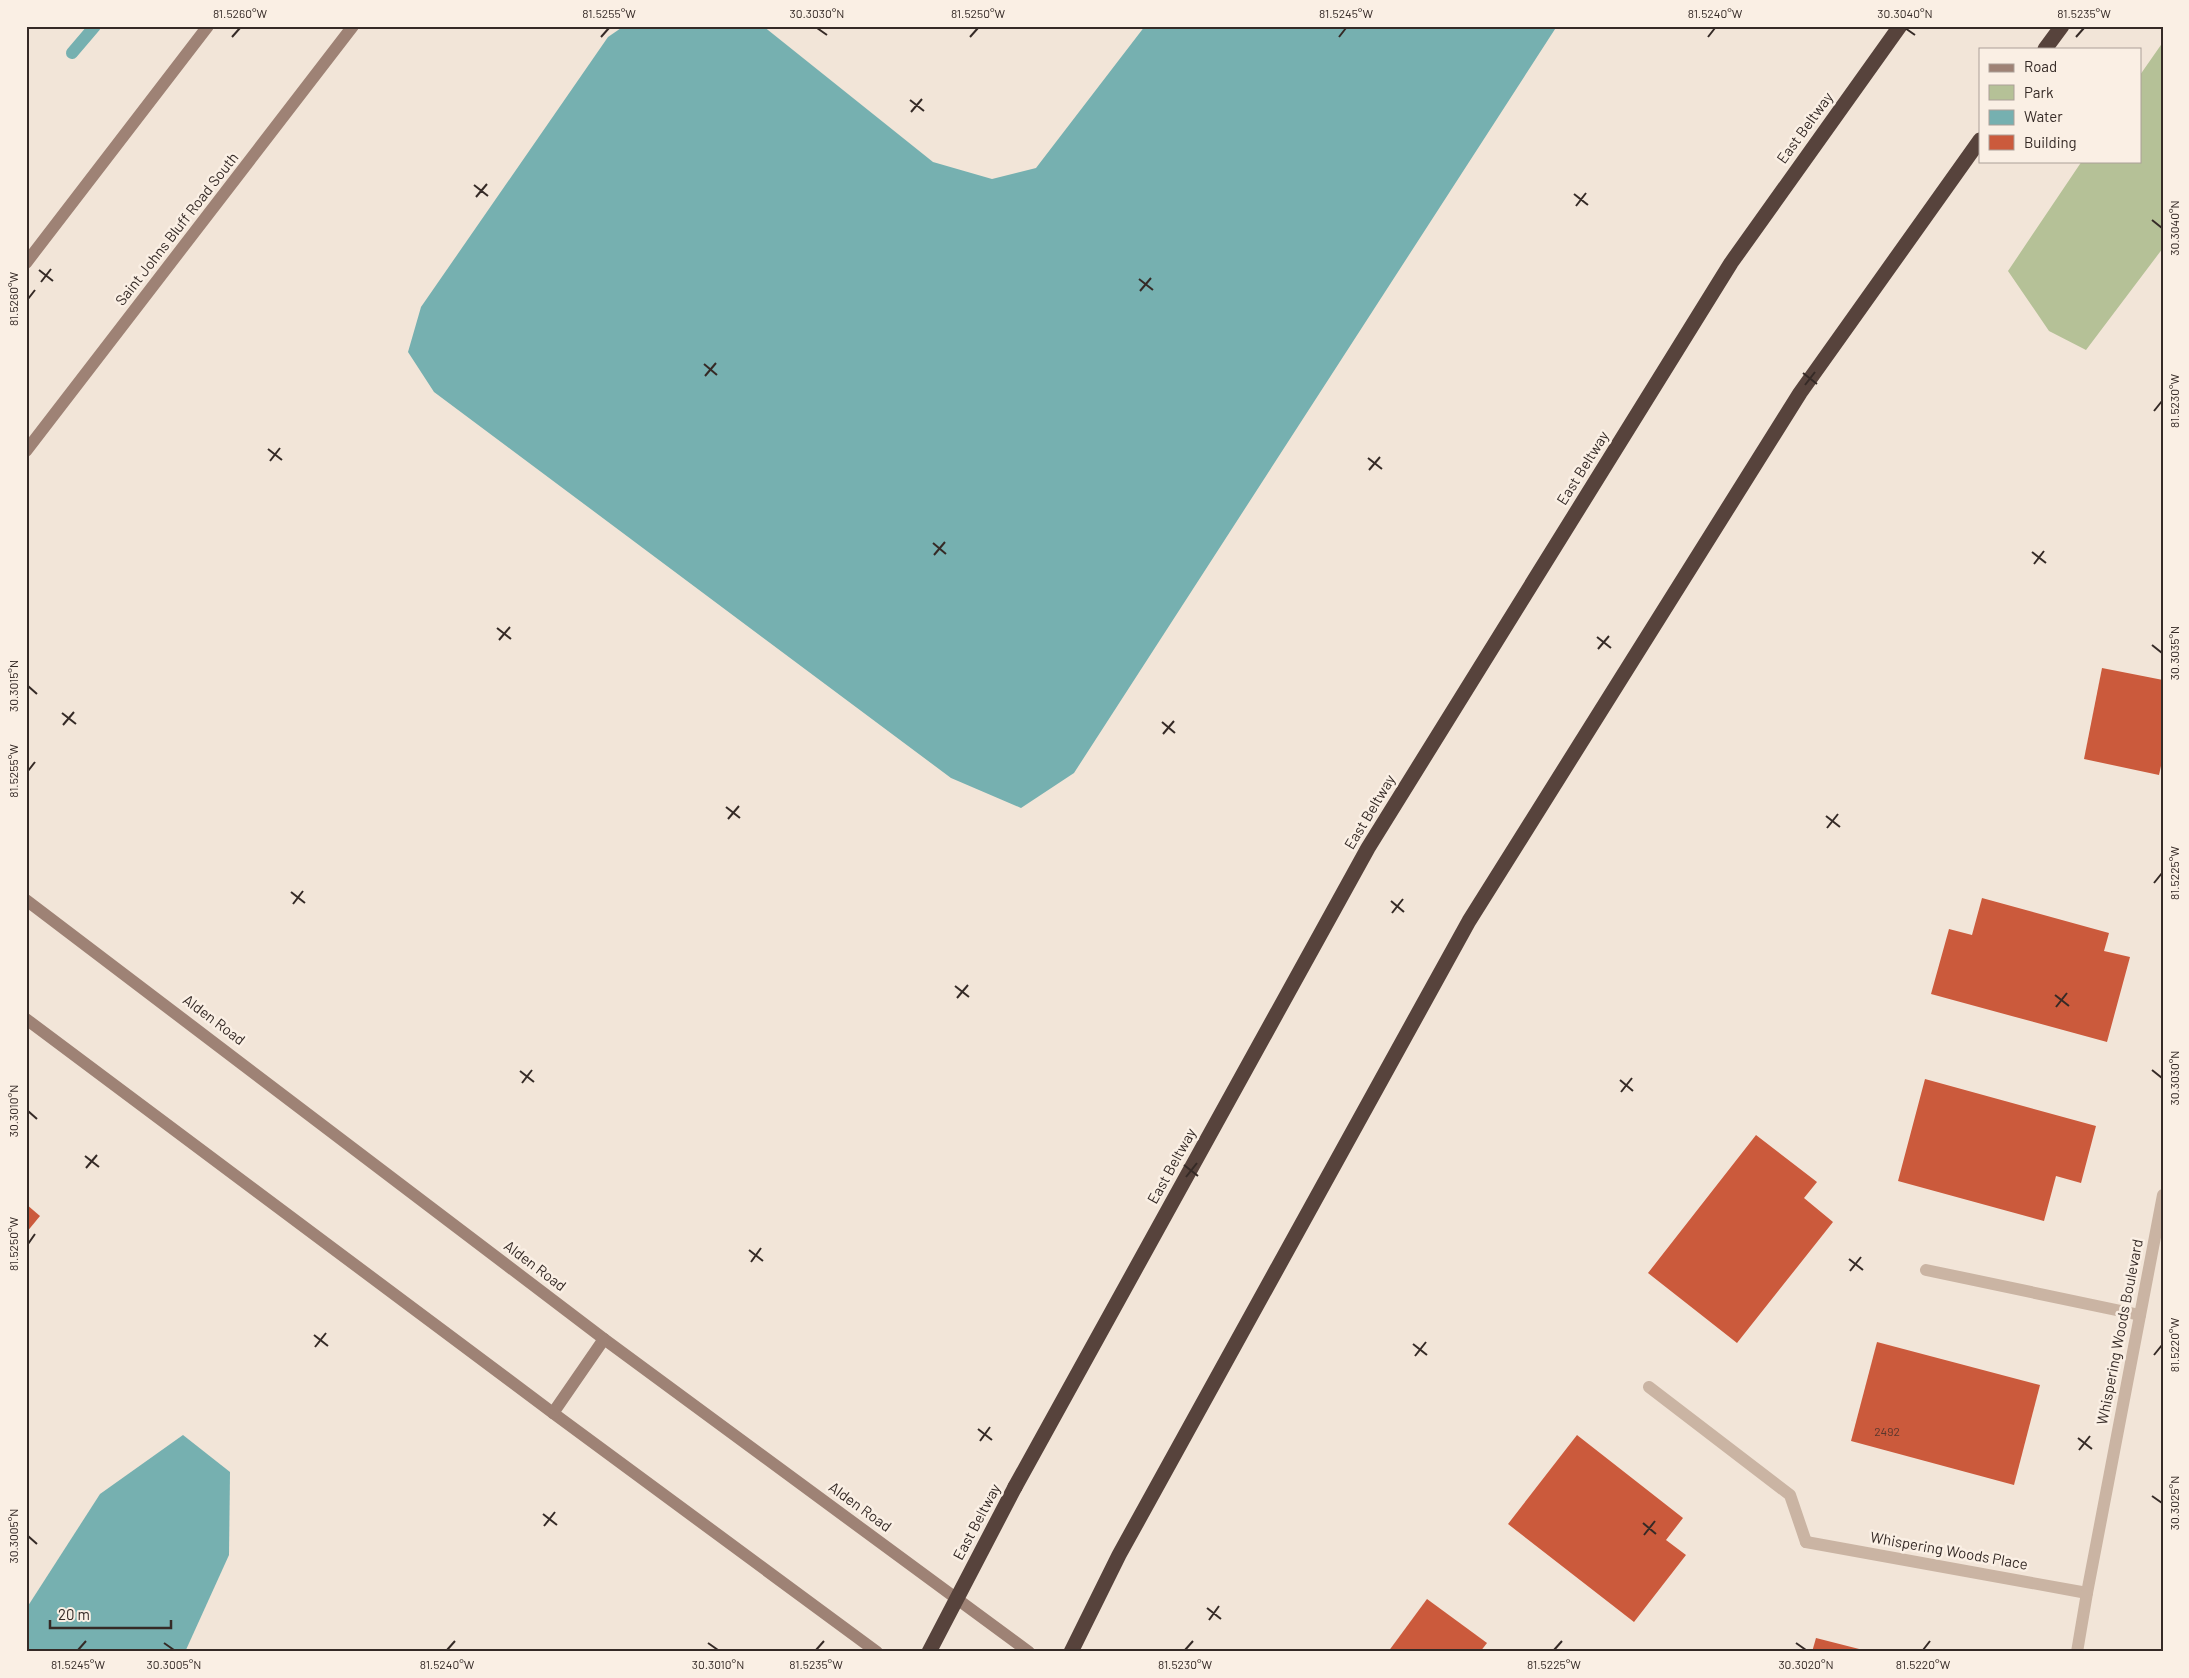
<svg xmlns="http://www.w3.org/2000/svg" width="2189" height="1678" viewBox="0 0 2189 1678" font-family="Barlow,sans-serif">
  <rect width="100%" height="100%" fill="#f2e5d8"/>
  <!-- green -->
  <path fill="#b5c197" d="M2163,42V248L2086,350L2049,331L2008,271L2082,161H2140V75Z"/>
  <!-- water -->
  <g fill="#76b0b0">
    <path d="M624,26H763L933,162L992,179L1036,168L1145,26H1557L1074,773L1021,808L951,778L434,392L408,352L421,307L608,37Z"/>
    <path d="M183,1435L230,1472L229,1555L185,1652H26V1609L100,1494Z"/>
  </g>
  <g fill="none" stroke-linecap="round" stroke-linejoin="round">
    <!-- stream -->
    <path stroke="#76b0b0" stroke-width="12" d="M72,53L95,26"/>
  </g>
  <!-- building -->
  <g fill="#cb5a3c">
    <path d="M2102,668L2163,680V757L2159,775L2084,759Z"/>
    <path d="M1982,898L2109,933L2104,951L2130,957L2107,1042L1931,994L1949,929L1972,935Z"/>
    <path d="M1925,1079L2096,1126L2081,1183L2056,1176L2044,1221L1898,1181Z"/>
    <path d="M1756,1135L1817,1182L1804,1198L1833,1222L1737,1343L1648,1273Z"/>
    <path d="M26,1204L40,1216L26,1233Z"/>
    <path d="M1877,1342L2040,1385L2014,1485L1851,1441Z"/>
    <path d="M1577,1435L1683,1518L1666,1540L1686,1555L1634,1622L1508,1524Z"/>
    <path d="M1427,1599L1487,1643L1480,1652H1388Z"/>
    <path d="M1816,1638L1867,1651V1652H1812Z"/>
  </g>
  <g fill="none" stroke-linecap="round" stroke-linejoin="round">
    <!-- lane -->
    <g stroke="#cab4a3" stroke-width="12">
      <path d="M1926,1270L2140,1315"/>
      <path d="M1649,1387L1790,1495L1806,1542"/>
    </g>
    <!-- street -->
    <g stroke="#cab4a3" stroke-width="12">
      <path d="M1806,1542L2087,1593"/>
      <path d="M2077,1652L2087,1593L2163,1195"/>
    </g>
    <!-- secondary -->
    <g stroke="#9e8275" stroke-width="12">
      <path d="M26,263L208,26"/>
      <path d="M26,451L353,26"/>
      <path d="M26,900L604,1339L1029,1652"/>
      <path d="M26,1019L553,1413L877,1652"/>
      <path d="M553,1413L604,1339"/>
    </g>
    <!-- highway -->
    <g stroke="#57433c" stroke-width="15">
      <path d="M2045,49L2062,26"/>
      <path d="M1015,1487L1368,848L1731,263L1900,26"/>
      <path d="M1071,1652L1119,1555L1469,921L1800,393L1980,140"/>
    </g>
    <!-- highway-bridge -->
    <path stroke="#57433c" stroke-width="15" d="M929,1652L1015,1487"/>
  </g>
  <!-- ticks -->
  <path fill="none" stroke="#352a26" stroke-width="2" d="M817,28L827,35M1905,28L1915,35M232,37L240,28M601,37L609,28M970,37L978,28M1339,37L1346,28M1708,37L1715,28M2076,37L2084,28M910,100L924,111M911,112L922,99M474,185L488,196M1574,194L1588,205M476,197L487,184M1576,206L1586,193M2152,220L2162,228M39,270L53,281M1139,279L1153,290M41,282L51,269M1140,291L1151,278M28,299L35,290M704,364L717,375M1803,373L1817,384M705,376L716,363M1805,385L1815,372M2154,411L2162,401M268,449L282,460M1368,458L1382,469M270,461L280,448M1369,470L1380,457M933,543L946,554M2032,552L2046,563M934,555L945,542M2034,564L2044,551M497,628L511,639M1597,637L1611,648M499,640L510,627M2152,645L2162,653M1598,649L1609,636M28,686L37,694M62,713L76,724M1162,722L1175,733M63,725L74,712M1163,734L1174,721M28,771L35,762M726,807L740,818M1826,816L1840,827M728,819L739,806M1827,828L1838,814M2154,883L2162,873M291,892L305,903M1391,901L1404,912M293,904L303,891M1392,913L1403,899M955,986L969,997M2055,995L2069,1006M957,998L968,985M2056,1007L2067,993M2152,1070L2162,1078M520,1071L534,1082M1620,1080L1633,1091M522,1083L532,1070M1621,1092L1632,1078M28,1111L37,1119M85,1156L99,1167M1184,1165L1198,1176M86,1168L97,1155M1186,1177L1197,1163M28,1244L35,1234M749,1250L763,1261M1849,1259L1863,1270M751,1262L761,1248M1850,1271L1861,1257M314,1335L328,1346M1413,1344L1427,1355M315,1347L326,1333M2154,1355L2162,1345M1415,1356L1426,1342M978,1429L992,1440M2078,1438L2092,1449M980,1441L990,1427M2079,1450L2090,1436M2152,1496L2162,1503M543,1514L557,1525M1643,1523L1656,1534M544,1526L555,1512M1644,1535L1655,1521M28,1536L37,1544M1207,1608L1221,1619M1209,1620L1219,1606M164,1643L174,1650M708,1643L718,1650M1796,1643L1806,1650M78,1650L86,1641M447,1650L455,1641M816,1650L824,1641M1185,1650L1193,1641M1554,1650L1562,1641M1923,1650L1930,1641"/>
  <g text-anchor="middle" stroke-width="5" stroke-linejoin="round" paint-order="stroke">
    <!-- number labels -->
    <g font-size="12" fill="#5a362c">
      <text x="1887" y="1436">2492</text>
    </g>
    <!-- street labels -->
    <g font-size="15" fill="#352a26" stroke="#faefe4">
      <text transform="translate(1805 128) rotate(-54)" y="5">East Beltway</text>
      <text transform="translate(177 229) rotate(-52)" y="5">Saint Johns Bluff Road South</text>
      <text transform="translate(1583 468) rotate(-58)" y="5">East Beltway</text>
      <text transform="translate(1370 812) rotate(-59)" y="5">East Beltway</text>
      <text transform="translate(214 1020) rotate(37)" y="5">Alden Road</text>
      <text transform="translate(1172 1166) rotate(-61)" y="5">East Beltway</text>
      <text transform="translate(535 1266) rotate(37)" y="5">Alden Road</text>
      <text transform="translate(2120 1332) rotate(-79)" y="5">Whispering Woods Boulevard</text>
      <text transform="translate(860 1507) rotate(36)" y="5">Alden Road</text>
      <text transform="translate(977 1522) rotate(-62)" y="5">East Beltway</text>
      <text transform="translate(1949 1551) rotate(10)" y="5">Whispering Woods Place</text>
    </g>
  </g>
  <!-- border -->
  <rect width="2189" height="1678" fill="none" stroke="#faefe4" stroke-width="55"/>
  <!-- legend -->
  <rect x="1979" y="48" width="162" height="115" fill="#faefe4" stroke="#aba098"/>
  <rect x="1989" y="64" width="25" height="8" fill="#9e8275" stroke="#aba098"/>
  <text x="2024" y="72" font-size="15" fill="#352a26">Road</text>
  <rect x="1989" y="85" width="25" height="15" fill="#b5c197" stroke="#aba098"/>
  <text x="2024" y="98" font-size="15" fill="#352a26">Park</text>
  <rect x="1989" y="110" width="25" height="15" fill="#76b0b0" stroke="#aba098"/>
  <text x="2024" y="122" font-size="15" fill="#352a26">Water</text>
  <rect x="1989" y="135" width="25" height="15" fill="#cb5a3c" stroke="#aba098"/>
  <text x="2024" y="148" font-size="15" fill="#352a26">Building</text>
  <!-- scale -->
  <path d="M50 1620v8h121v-8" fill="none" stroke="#352a26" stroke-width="2.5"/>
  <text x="58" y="1620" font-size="15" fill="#352a26" stroke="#faefe4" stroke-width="4" paint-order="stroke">20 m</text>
  <rect x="28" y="28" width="2134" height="1622" fill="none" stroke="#352a26" stroke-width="2"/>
  <g font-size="12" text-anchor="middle" fill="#352a26">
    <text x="240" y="18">81.5260°W</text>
    <text x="609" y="18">81.5255°W</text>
    <text x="817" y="18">30.3030°N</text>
    <text x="978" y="18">81.5250°W</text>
    <text x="1346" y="18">81.5245°W</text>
    <text x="1715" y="18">81.5240°W</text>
    <text x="1905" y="18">30.3040°N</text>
    <text x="2084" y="18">81.5235°W</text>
    <text transform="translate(2175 228) rotate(-90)" y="4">30.3040°N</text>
    <text transform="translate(14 299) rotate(-90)" y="4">81.5260°W</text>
    <text transform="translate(2175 401) rotate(-90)" y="4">81.5230°W</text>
    <text transform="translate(2175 653) rotate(-90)" y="4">30.3035°N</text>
    <text transform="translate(14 686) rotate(-90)" y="4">30.3015°N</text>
    <text transform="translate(14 771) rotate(-90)" y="4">81.5255°W</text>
    <text transform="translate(2175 873) rotate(-90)" y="4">81.5225°W</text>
    <text transform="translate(2175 1078) rotate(-90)" y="4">30.3030°N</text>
    <text transform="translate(14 1111) rotate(-90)" y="4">30.3010°N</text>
    <text transform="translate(14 1244) rotate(-90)" y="4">81.5250°W</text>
    <text transform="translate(2175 1345) rotate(-90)" y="4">81.5220°W</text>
    <text transform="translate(2175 1503) rotate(-90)" y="4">30.3025°N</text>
    <text transform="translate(14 1536) rotate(-90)" y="4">30.3005°N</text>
    <text x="78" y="1669">81.5245°W</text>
    <text x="174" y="1669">30.3005°N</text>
    <text x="447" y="1669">81.5240°W</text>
    <text x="718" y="1669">30.3010°N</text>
    <text x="816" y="1669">81.5235°W</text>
    <text x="1185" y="1669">81.5230°W</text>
    <text x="1554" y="1669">81.5225°W</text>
    <text x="1806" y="1669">30.3020°N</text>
    <text x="1923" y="1669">81.5220°W</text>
  </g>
</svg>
